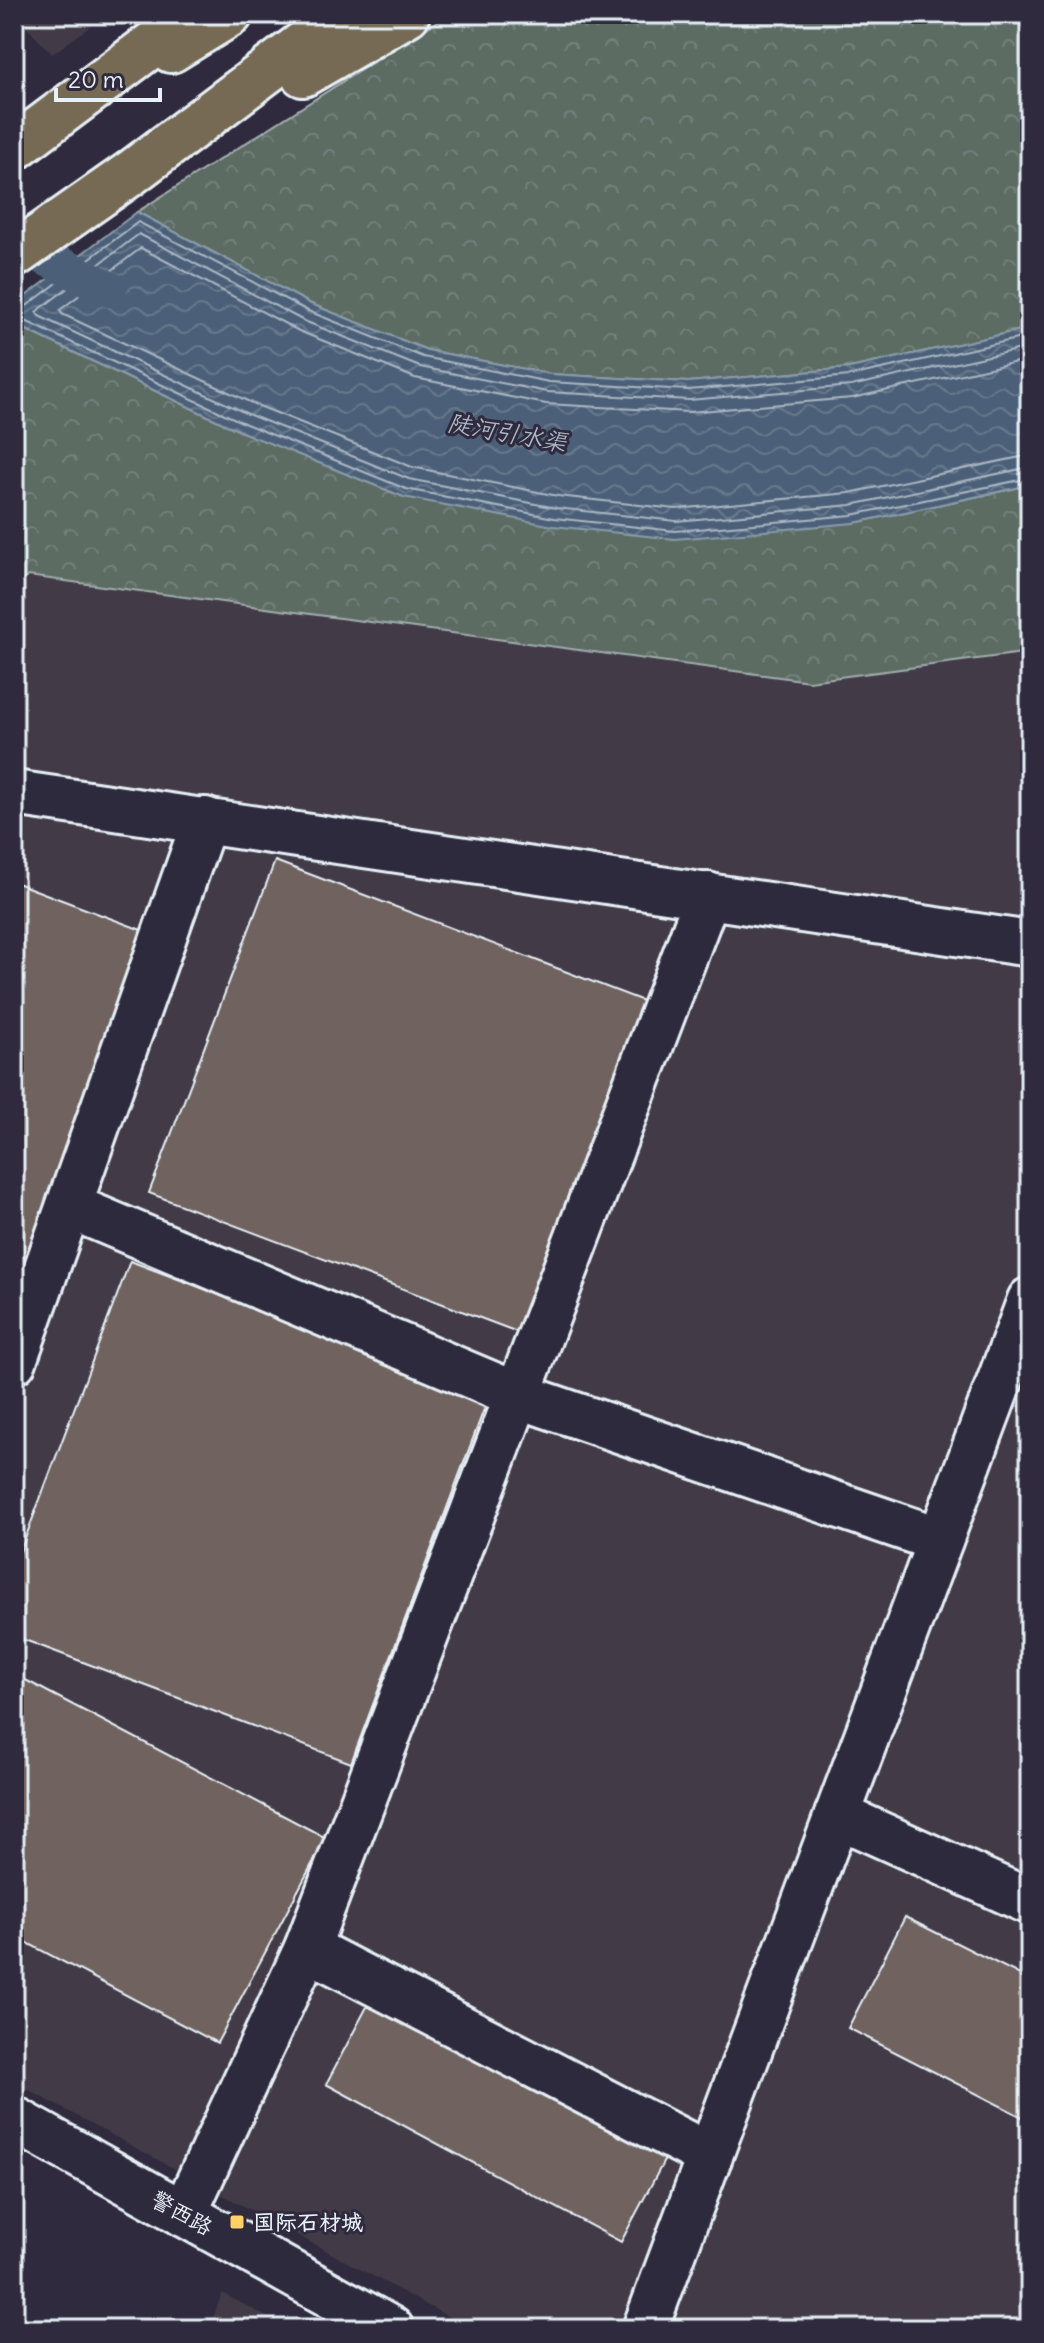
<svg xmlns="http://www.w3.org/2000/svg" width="1044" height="2343" viewBox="0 0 1044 2343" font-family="Delius,'LXGW WenKai TC',sans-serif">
  <defs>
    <pattern id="forest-crowns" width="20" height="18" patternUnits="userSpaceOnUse" patternTransform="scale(2)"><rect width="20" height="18" fill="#5b6c64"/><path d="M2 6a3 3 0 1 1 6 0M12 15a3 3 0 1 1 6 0" fill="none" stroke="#73817b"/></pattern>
    <pattern id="water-waves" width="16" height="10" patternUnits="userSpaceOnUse" patternTransform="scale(2)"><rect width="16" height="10" fill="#4c6178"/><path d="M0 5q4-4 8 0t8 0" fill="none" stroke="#66788c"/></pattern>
  </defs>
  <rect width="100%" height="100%" fill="#2f2a3d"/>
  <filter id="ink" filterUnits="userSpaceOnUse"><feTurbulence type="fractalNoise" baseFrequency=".0125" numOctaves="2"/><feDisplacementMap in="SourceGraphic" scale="16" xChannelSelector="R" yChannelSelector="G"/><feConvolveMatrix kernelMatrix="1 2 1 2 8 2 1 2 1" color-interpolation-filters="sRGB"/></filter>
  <g filter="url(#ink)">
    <!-- built -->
    <g fill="#423b47">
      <path d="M14,14H108L52,54Z"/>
      <path d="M28,576L809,681L1030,652V2329H471L14,2082V588Z"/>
      <path d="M222,2293L290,2329H209Z"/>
    </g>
    <!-- forest -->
    <g fill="url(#forest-crowns)" stroke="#a2aeae" stroke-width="2">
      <path d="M449,14H1030V328L850,368L688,382L550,374L427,350L311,304L137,212Z"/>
      <path d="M14,324L242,432L404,497L854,523L1030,485V652L809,681L28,576L14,588Z"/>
    </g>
    <!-- water -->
    <path fill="url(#water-waves)" stroke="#8a9bab" stroke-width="2" d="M137,212L311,304L427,350L550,374L688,382L850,368L1030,328V485L854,523L675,539L553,526L404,497L242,432L14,324V305Z"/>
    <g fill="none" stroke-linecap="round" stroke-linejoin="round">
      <!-- shore -->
      <g stroke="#aab7c5" stroke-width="2">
        <path d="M1030,336L850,376L688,390L549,382L423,357L308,311L138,222L16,314L19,318L246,424L406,489L554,518L675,531L852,515L1030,478"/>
        <path d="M1030,347L851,386L689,400L547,392L420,367L304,321L139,234L36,312L39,316L250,415L409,479L556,508L676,521L851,505L1030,467"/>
        <path d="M1030,359L852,398L689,412L546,404L415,378L299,331L141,248L60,310L62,314L254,404L412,467L558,496L676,509L849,493L1030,455"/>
      </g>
      <!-- canal -->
      <path stroke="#4c6178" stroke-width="36" d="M14,242L109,289"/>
    </g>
    <!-- building -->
    <g fill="#6f645f" stroke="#e8f1f8" stroke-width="2">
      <path d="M275,861L646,1002L520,1333L149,1193Z"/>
      <path d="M14,882L155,935L14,1312Z"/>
      <path d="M130,1261L489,1396L351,1763L14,1636V1568Z"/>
      <path d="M14,1674L326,1838L217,2043L14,1936Z"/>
      <path d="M905,1917L1030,1980V2121L848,2028Z"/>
      <path d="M370,2001L665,2159L621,2242L326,2084Z"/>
    </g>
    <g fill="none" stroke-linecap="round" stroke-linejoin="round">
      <!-- minor casing -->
      <g stroke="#e8f1f8" stroke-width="50">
        <g id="minor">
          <path d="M14,793L1030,944"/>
          <path d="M69,1206L517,1395L940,1540"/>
          <path d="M14,1361L205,820"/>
          <path d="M837,1815L1030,1902"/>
          <path d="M307,1948L710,2156"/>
          <path d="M14,2119L391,2329"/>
          <path d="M184,2214L307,1948L708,895"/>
          <path d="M645,2329L1030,1300"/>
        </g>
      </g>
      <!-- highway casing -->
      <g stroke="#e8f1f8" stroke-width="50">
        <g id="highway">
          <path d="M171,50L230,14"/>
          <path d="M303,74L407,14"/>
          <path d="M14,148L193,14"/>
          <path d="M14,255L131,173L343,14"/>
        </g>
      </g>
      <!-- minor -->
      <use href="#minor" stroke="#2f2a3d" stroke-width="44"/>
      <!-- highway -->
      <use href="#highway" stroke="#776a54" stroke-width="44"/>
    </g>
  </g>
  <!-- markers -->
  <rect fill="#ffd166" stroke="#2f2a3d" stroke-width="3" x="229" y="2214" width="16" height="16" rx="4"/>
  <g text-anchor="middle" stroke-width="6" stroke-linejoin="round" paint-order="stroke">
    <!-- street labels -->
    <g font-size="22" fill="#e8f1f8" stroke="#2f2a3d">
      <text transform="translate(182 2213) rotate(29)" y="8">警西路</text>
    </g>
    <!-- poi labels -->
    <g font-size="22" font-weight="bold" fill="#e8f1f8" stroke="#2f2a3d" text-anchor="start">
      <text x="253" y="2230">国际石材城</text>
    </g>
    <!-- water labels -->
    <g font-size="24" font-style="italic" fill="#aab7c5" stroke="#2f2a3d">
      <text transform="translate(507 433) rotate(10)" y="8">陡河引水渠</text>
    </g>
  </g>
  <!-- margin -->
  <rect width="1044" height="2343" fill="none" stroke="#2f2a3d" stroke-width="48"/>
  <rect x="24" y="24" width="996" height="2295" fill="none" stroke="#e8f1f8" stroke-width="3" filter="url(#ink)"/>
  <!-- scale -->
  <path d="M56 88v12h104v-12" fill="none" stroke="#e8f1f8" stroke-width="4"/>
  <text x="68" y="88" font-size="24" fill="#e8f1f8" stroke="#2f2a3d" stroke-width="6" paint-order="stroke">20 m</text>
</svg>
